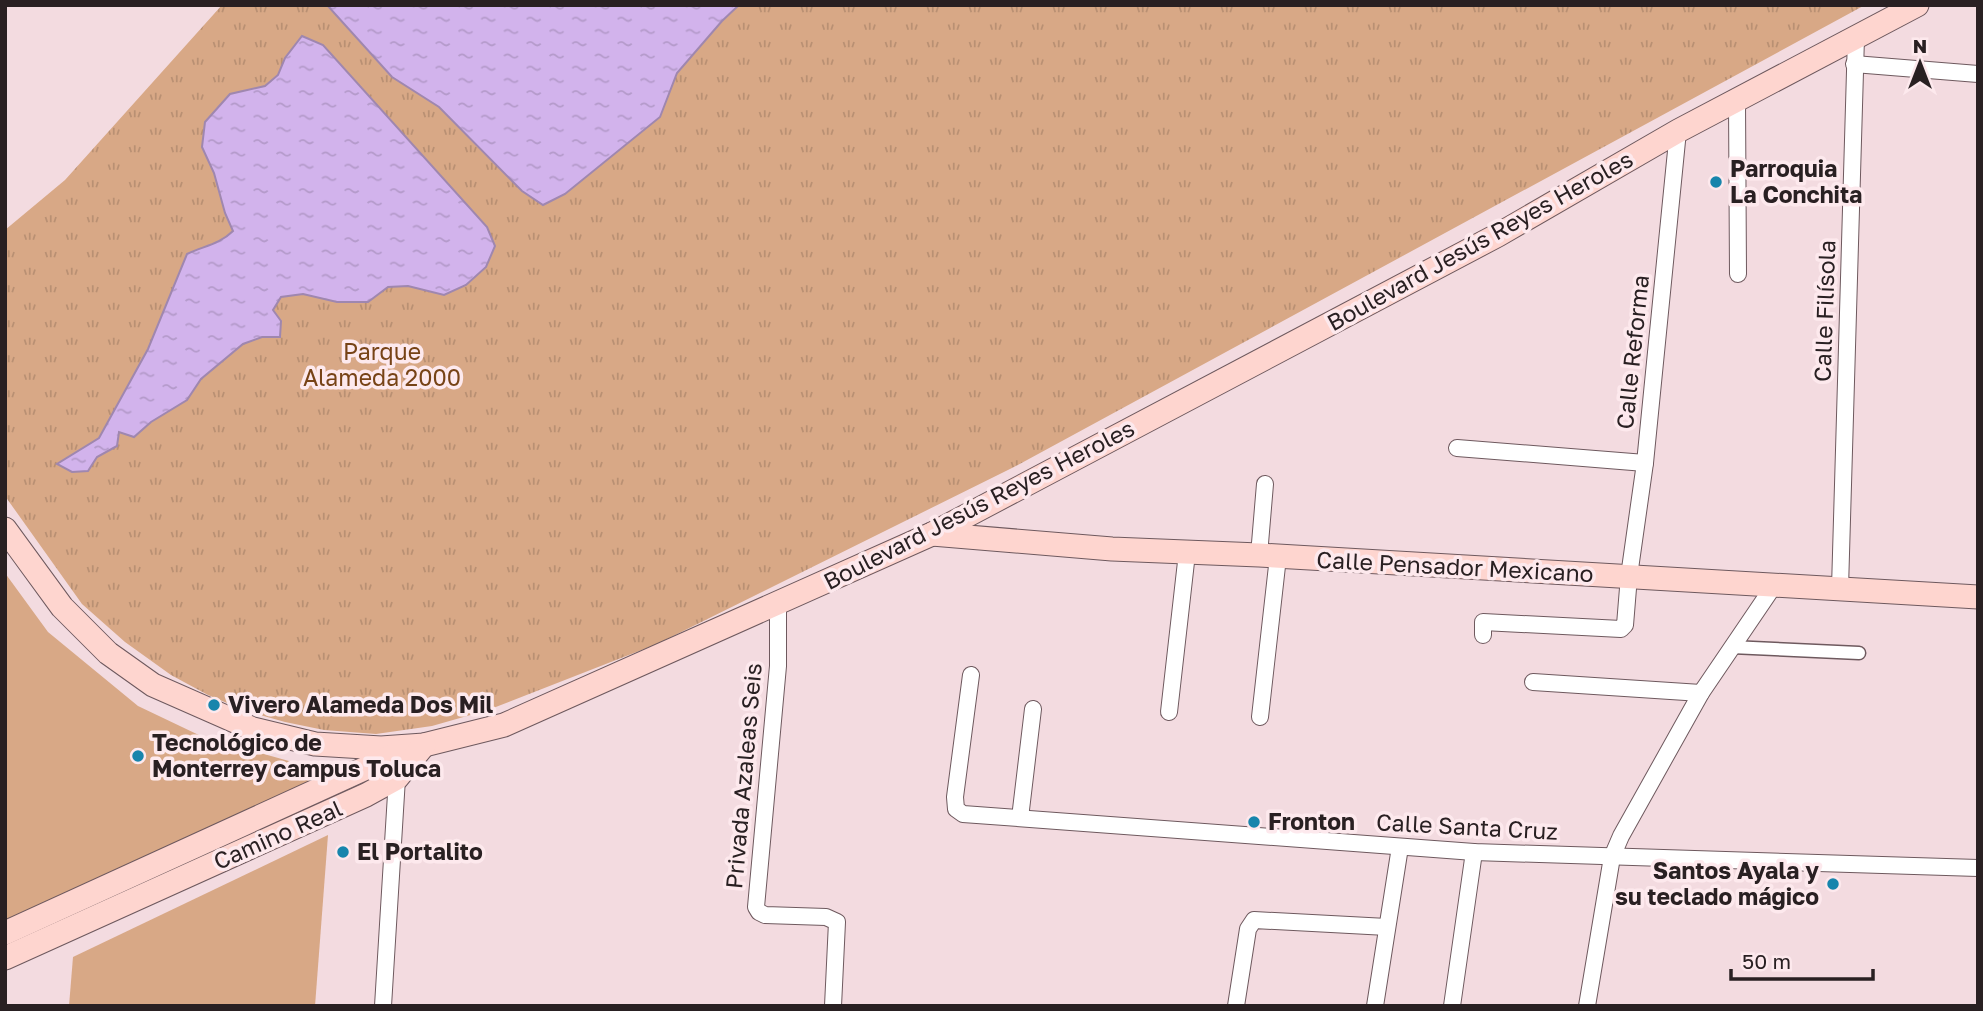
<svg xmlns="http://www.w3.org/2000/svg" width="1983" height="1011" viewBox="0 0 1983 1011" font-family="'Golos Text',sans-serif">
  <defs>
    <pattern id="park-tufts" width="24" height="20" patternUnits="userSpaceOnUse" patternTransform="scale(1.75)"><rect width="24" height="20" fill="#d8a886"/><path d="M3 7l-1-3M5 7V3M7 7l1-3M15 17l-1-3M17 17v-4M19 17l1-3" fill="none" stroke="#b99073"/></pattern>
    <pattern id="water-ripples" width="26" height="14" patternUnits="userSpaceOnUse" patternTransform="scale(1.75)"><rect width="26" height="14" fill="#d2b3ec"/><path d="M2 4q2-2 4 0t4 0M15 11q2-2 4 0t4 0" fill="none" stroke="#b49aca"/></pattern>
  </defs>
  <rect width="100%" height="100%" fill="#f3dbe0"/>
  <!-- green -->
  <g fill="#d8a886">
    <path d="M5,573L48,632L138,706L203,737L339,775L5,926Z"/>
    <path d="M328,835L315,1006H69L73,957Z"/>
  </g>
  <!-- park -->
  <path fill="url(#park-tufts)" d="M222,5H1865L1014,467L657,644L488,710L432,726L376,734L324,730L285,722L246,711L208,695L171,675L125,642L82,604L5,496V230L65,180Z"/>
  <!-- water -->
  <g fill="url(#water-ripples)" stroke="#9f87af" stroke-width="2">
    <path d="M327,5H739L722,21L677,73L660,117L565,194L543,205L522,191L439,107L392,77Z"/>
    <path d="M302,36L323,45L487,227L495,246L486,267L466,285L444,295L408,286L388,287L368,302H337L303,294L281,297L273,310L281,321L280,337H262L243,344L201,379L187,400L151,422L134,437L119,432L117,446L97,457L88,471L72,472L57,464L99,438L148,349L187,254C204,246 220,244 233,231L225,213L214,173L202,147L205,122L230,94L265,86L278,75L285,58Z"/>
  </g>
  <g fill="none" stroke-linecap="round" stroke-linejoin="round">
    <!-- pedestrian casing -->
    <g stroke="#6e595e" stroke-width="15">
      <path id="pedestrian" d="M1731,647L1859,653"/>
    </g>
    <!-- minor casing -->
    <g stroke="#6e595e" stroke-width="18">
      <g id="minor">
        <path d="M1854,64L1978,74"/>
        <path d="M1737,101L1738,274"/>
        <path d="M1457,448L1645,463"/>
        <path d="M1259,555L1265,484"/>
        <path d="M1840,588L1856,37"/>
        <path d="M778,604V666L756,907L759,912L765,915L826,917L837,922L833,1006"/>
        <path d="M1483,635V622L1621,629L1625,625L1629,576L1645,463L1678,131"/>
        <path d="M971,675L955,797L956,809L963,814L1474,852L1978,868"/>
        <path d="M1533,682L1701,693"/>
        <path d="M1169,712L1187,553"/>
        <path d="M1260,717L1278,557"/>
        <path d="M1020,818L1033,709"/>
        <path d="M383,1006L397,778L394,771"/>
        <path d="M1236,1006L1248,929L1254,920L1387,927"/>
        <path d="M1375,1006L1400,847"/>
        <path d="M1452,1006L1474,852"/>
        <path d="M1587,1006L1612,857L1621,836L1701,693L1775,584"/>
      </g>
    </g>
    <!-- secondary casing -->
    <g stroke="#6e595e" stroke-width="25">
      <g id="secondary">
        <path d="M5,529L62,607L108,653L153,685L253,729L315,744L381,748L424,745L504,725L932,534L1498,235L1678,131L1917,5"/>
        <path d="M932,534L1112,549L1259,555L1978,597"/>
        <path d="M5,933L401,752"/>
        <path d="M5,958L366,795L397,778L424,745"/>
      </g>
    </g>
    <!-- pedestrian -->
    <use href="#pedestrian" stroke="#fff" stroke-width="12"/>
    <!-- minor -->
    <use href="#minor" stroke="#fff" stroke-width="16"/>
    <!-- secondary -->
    <use href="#secondary" stroke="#fed5cf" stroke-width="23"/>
  </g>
  <!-- markers -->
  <g fill="#1785ac" stroke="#fde9ed" stroke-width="2.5">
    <circle cx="1716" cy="182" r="7"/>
    <circle cx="214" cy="705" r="7"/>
    <circle cx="138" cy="756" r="7"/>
    <circle cx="1254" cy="822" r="7"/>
    <circle cx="343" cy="852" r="7"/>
    <circle cx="1833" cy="884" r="7"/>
  </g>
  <g text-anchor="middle" stroke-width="7" stroke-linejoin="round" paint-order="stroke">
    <!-- poi labels -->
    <g font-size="23" font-weight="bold" fill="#292022" stroke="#fde9ed" text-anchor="start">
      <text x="1730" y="177">Parroquia<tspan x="1730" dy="26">La Conchita</tspan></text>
      <text x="228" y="713">Vivero Alameda Dos Mil</text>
      <text x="152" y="751">Tecnológico de<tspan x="152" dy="26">Monterrey campus Toluca</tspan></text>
      <text x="1268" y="830">Fronton</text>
      <text x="357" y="860">El Portalito</text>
      <text x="1819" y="879" text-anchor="end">Santos Ayala y<tspan x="1819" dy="26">su teclado mágico</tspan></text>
    </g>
    <!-- street labels -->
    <g font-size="23" fill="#292022" stroke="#fde9ed">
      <text transform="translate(1480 241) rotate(-29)" y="8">Boulevard Jesús Reyes Heroles</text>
      <text transform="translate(1825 311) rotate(-88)" y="8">Calle Filísola</text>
      <text transform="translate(1633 352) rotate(-84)" y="8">Calle Reforma</text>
      <text transform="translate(979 505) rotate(-27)" y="8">Boulevard Jesús Reyes Heroles</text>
      <text transform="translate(1455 567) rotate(3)" y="8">Calle Pensador Mexicano</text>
      <text transform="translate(744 776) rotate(-85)" y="8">Privada Azaleas Seis</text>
      <text transform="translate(1467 827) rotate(3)" y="8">Calle Santa Cruz</text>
      <text transform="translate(278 835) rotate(-24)" y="8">Camino Real</text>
    </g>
    <!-- park labels -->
    <g font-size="23" fill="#774316" stroke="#fde9ed">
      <text x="382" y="360">Parque<tspan x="382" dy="26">Alameda 2000</tspan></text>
    </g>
  </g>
  <!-- border -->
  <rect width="1983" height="1011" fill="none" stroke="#292022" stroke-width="14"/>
  <!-- north arrow -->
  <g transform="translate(1920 63)" stroke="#fde9ed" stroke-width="5" paint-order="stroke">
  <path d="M0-5L12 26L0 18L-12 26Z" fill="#292022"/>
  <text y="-10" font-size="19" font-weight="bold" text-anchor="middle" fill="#292022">N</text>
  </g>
  <!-- scale -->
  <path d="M1731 969v10h142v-10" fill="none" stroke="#292022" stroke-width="3.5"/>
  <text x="1742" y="969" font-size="21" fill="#292022" stroke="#fde9ed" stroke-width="5" paint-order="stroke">50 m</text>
</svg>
